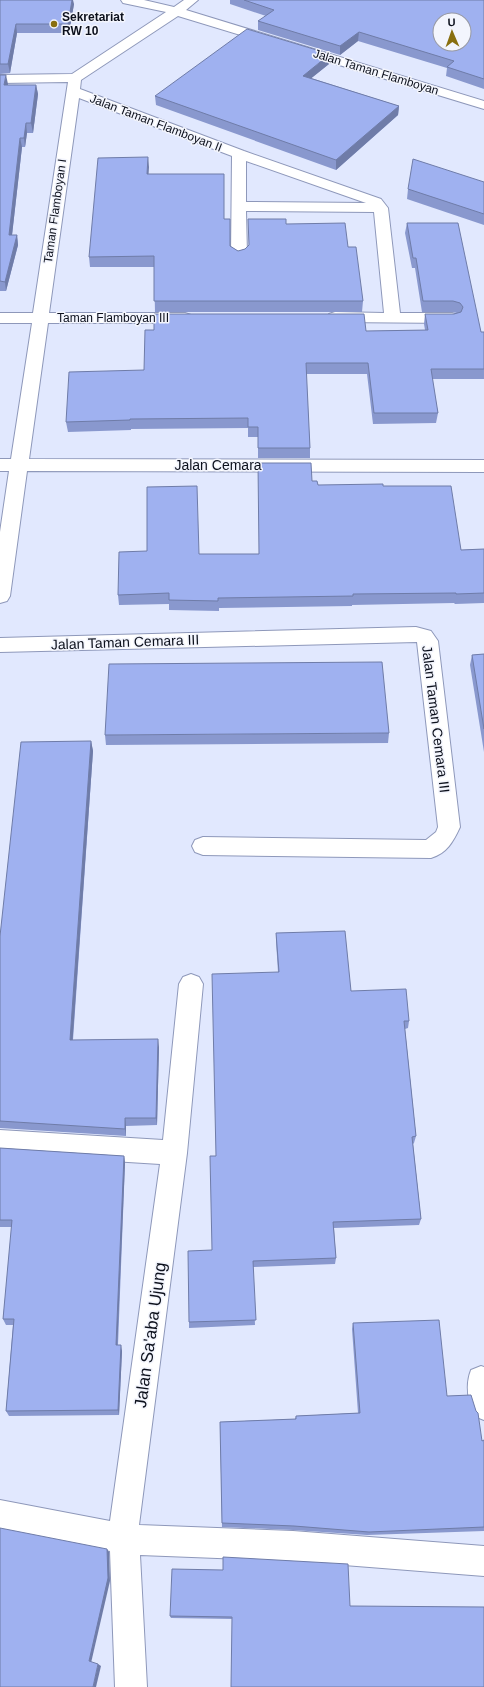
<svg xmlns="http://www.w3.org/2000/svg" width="484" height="1687" viewBox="0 0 484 1687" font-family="Arial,sans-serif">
  <rect width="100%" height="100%" fill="#e1e8fe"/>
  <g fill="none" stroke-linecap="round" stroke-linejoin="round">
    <!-- minor casing -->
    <g stroke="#8e98ba" stroke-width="2">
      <g id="minor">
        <path d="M121,0H144L174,7L184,0H198L186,10L484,101V109L178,16L81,80L80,89L244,151L381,199L388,208L400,313H452L458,315L460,318L458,321L452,323L335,322L329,320L327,317L329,314L335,312L384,313L374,212L246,211L247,255L244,258L239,260L234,258L231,255L232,156L79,98L49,313H185L191,315L193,318L191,321L185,323H48L29,459L484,460V472L27,471L10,596L7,601L0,603V532L9,471H0V459H11L32,323H0V313H33L68,82L0,83V75L72,74L166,12L123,3ZM246,161L366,203L246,202Z"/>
        <path d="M416,627L431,631L438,641L460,827C453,842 447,853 431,858L203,855L195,852L192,846L195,840L203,837L426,840L436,832L438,827L417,642L0,652V638Z"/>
        <path d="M191,974L199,977L203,984L187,1153L139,1525L293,1531L484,1546V1576L293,1561L140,1555L147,1687H115L110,1551L0,1530V1500L110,1521L160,1164L0,1154V1130L163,1140L179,984L183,977Z"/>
        <path d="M481,1366L484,1367V1420L474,1416C468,1401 465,1385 471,1370Z"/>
      </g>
    </g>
    <!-- minor -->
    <use href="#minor" fill="#fff" fill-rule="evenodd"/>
  </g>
  <!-- wall -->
  <g fill="#8998ce">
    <path d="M0,0L74,4L69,33H17L10,73L0,74Z"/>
    <path d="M230,0H484V89L446,76L447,68L358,41L340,55L258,30V21L266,16L230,4Z"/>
    <path d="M329,64L311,78L399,106L398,115L336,170L156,105L155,96Z"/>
    <path d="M0,75L8,85H36L38,94L33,133H27L25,147H22L12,235H17L18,245L6,291H0Z"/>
    <path d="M148,157V174L224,219L230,246L238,251L245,249L286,224L348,247L363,301L362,312H155L154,267H90L89,257Z"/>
    <path d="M484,182V225L407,199L408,189Z"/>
    <path d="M407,223L481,332H484V379H432L438,413L436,423L373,424L367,374H306L310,448V458H258V437H248V428L131,429V430L68,432L66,422L144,370L366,331L425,330L424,324L425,314H454L457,313L452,312H422L415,268H412L405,233Z"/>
    <path d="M312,481L318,485L383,486L461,550L484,549V603L455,604L454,603L352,605V606L219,608V611L169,610V604L119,605L118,595L259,554Z"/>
    <path d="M484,654V752L470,665L472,655Z"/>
    <path d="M389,733L388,743L106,745L105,735Z"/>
    <path d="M91,741L93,751L73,1040L159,1047L157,1125L126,1126V1136L0,1128V936Z"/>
    <path d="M276,933L351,991L409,1021L408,1028L405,1029L416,1136L414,1143L413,1144L421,1219L419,1225L334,1228L336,1258L335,1264L253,1267L255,1325L189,1328V1322L212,1250L216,1156L278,972L276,941Z"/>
    <path d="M0,1148L124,1156L125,1163L118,1345L122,1351L119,1415L9,1416L6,1411L13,1325H6L3,1319L12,1227H0Z"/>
    <path d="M353,1323L447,1396L482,1441L484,1440V1531L367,1535L293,1530L222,1527L220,1422L295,1419L296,1416L358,1413L352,1329Z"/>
    <path d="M223,1557L232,1619L171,1618L170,1616L223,1570Z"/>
  </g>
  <!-- shaded-wall -->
  <g fill="#6f7ca8">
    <path d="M72,0H73L74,4L69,33L68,24Z"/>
    <path d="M16,24L17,33L10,73L8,64Z"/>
    <path d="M359,32L358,41L340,55V46Z"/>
    <path d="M330,54L329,64L303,85V76Z"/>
    <path d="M6,75L8,84L6,94L4,85Z"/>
    <path d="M36,85L38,94L33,133L31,123Z"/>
    <path d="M399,106L398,115L336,170V160Z"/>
    <path d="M26,123L27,133L25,147L24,138Z"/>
    <path d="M20,138L22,147L11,244L9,235Z"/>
    <path d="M148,157L149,167L148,184L147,174Z"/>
    <path d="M17,235L18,245L6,291L5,282Z"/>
    <path d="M91,741L93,751L72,1048L70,1040Z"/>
    <path d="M158,1039L159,1047L157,1125L156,1118Z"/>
    <path d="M125,1118L126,1126V1136L125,1129Z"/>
    <path d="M124,1156L125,1163L117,1351L116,1345Z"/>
    <path d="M121,1345L122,1351L119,1415L118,1410Z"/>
    <path d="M107,1549L109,1552L110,1581L91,1663L89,1661Z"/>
    <path d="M98,1664L101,1666L96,1687H93Z"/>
  </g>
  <!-- building -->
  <g fill="#9fb1f0" stroke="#6f7ca8" fill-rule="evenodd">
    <path d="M0,0H72L68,24H16L8,64H0Z"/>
    <path d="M244,0H484V79L447,67L454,61L359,32L340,46L258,21L274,10ZM440,20H464V44H440Z"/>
    <path d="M247,29L330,54L303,76L399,106L336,160L155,96Z"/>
    <path d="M0,75H6L4,85H36L31,123H26L24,138H20L9,235H17L5,282L0,281Z"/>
    <path d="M148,157L147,174H224V219H230V246L238,251L245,249L249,245L248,219H286V224L345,223L348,247H356L363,301H154V256L89,257L98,158Z"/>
    <path d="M413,159L484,182V214L408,189Z"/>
    <path d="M407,223H458L481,332H484V369H431L438,413H374L368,363H306L310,448H258V427H248V418L130,419V420L66,422L69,372L144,370L145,330H154V314H364L366,331L428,330L425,314H454L461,312L463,307L460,303L453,301H423L416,258H413Z"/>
    <path d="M258,463H311L312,481H317L318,485L383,484V486H451L461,550L484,549V593L456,594V593L353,594V596L218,598V601L169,600V593L118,595L119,552L147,551V487L197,486L199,554H259Z"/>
    <path d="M484,654V729L472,655Z"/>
    <path d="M382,662L389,733L105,735L109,664Z"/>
    <path d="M91,741L70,1040L158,1039L156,1118H125V1129L0,1121V936L21,742Z"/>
    <path d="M345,931L351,991L406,989L409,1021H404L416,1136L412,1137L421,1219L333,1222L336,1258L253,1261L256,1320L189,1322L188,1251L212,1250L210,1156H216L212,974L279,972L276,933Z"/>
    <path d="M0,1148L124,1156L116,1345H121L118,1410L6,1411L14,1319H3L12,1220H0Z"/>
    <path d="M439,1320L447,1396L471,1395L476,1411L478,1413L482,1441L484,1440V1527L369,1532L294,1526L222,1523L220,1422L296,1419V1416L360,1413L353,1323Z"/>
    <path d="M0,1528L107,1549L108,1578L89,1661L98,1664L93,1687H0Z"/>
    <path d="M223,1557L348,1564L350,1606L484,1607V1687H231L232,1617L170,1616L172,1569L223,1570Z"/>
  </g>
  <!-- markers -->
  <circle fill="#896f0f" stroke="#f3f5fd" stroke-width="1.5" cx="54" cy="24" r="4"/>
  <g text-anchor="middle" stroke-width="3" stroke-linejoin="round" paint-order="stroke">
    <!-- far-poi labels -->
    <g font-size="12" font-weight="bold" fill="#0c101c" stroke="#f3f5fd" text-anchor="start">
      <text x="62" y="21">Sekretariat<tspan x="62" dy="14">RW 10</tspan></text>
    </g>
    <!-- far-street labels -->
    <g font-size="12" fill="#0c101c" stroke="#f3f5fd">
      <text transform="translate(376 72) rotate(17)" y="4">Jalan Taman Flamboyan</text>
      <text transform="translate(156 123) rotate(21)" y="4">Jalan Taman Flamboyan II</text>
      <text transform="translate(55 211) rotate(-82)" y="4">Taman Flamboyan I</text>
      <text x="113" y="322">Taman Flamboyan III</text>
    </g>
    <!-- street labels -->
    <g font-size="14" fill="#0c101c" stroke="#f3f5fd">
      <text x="218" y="470">Jalan Cemara</text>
      <text transform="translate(125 642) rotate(-2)" y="5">Jalan Taman Cemara III</text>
      <text transform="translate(436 719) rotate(83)" y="5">Jalan Taman Cemara III</text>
    </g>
    <!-- near-street labels -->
    <g font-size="17" fill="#0c101c" stroke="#f3f5fd">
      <text transform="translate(150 1335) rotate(-82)" y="6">Jalan Sa'aba Ujung</text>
    </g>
  </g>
  <!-- north arrow -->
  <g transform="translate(452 32) rotate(358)"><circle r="19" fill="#f3f5fd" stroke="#9799a3"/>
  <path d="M0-3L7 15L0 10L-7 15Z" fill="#896f0f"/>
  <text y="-6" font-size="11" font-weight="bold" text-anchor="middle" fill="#0c101c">U</text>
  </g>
</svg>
